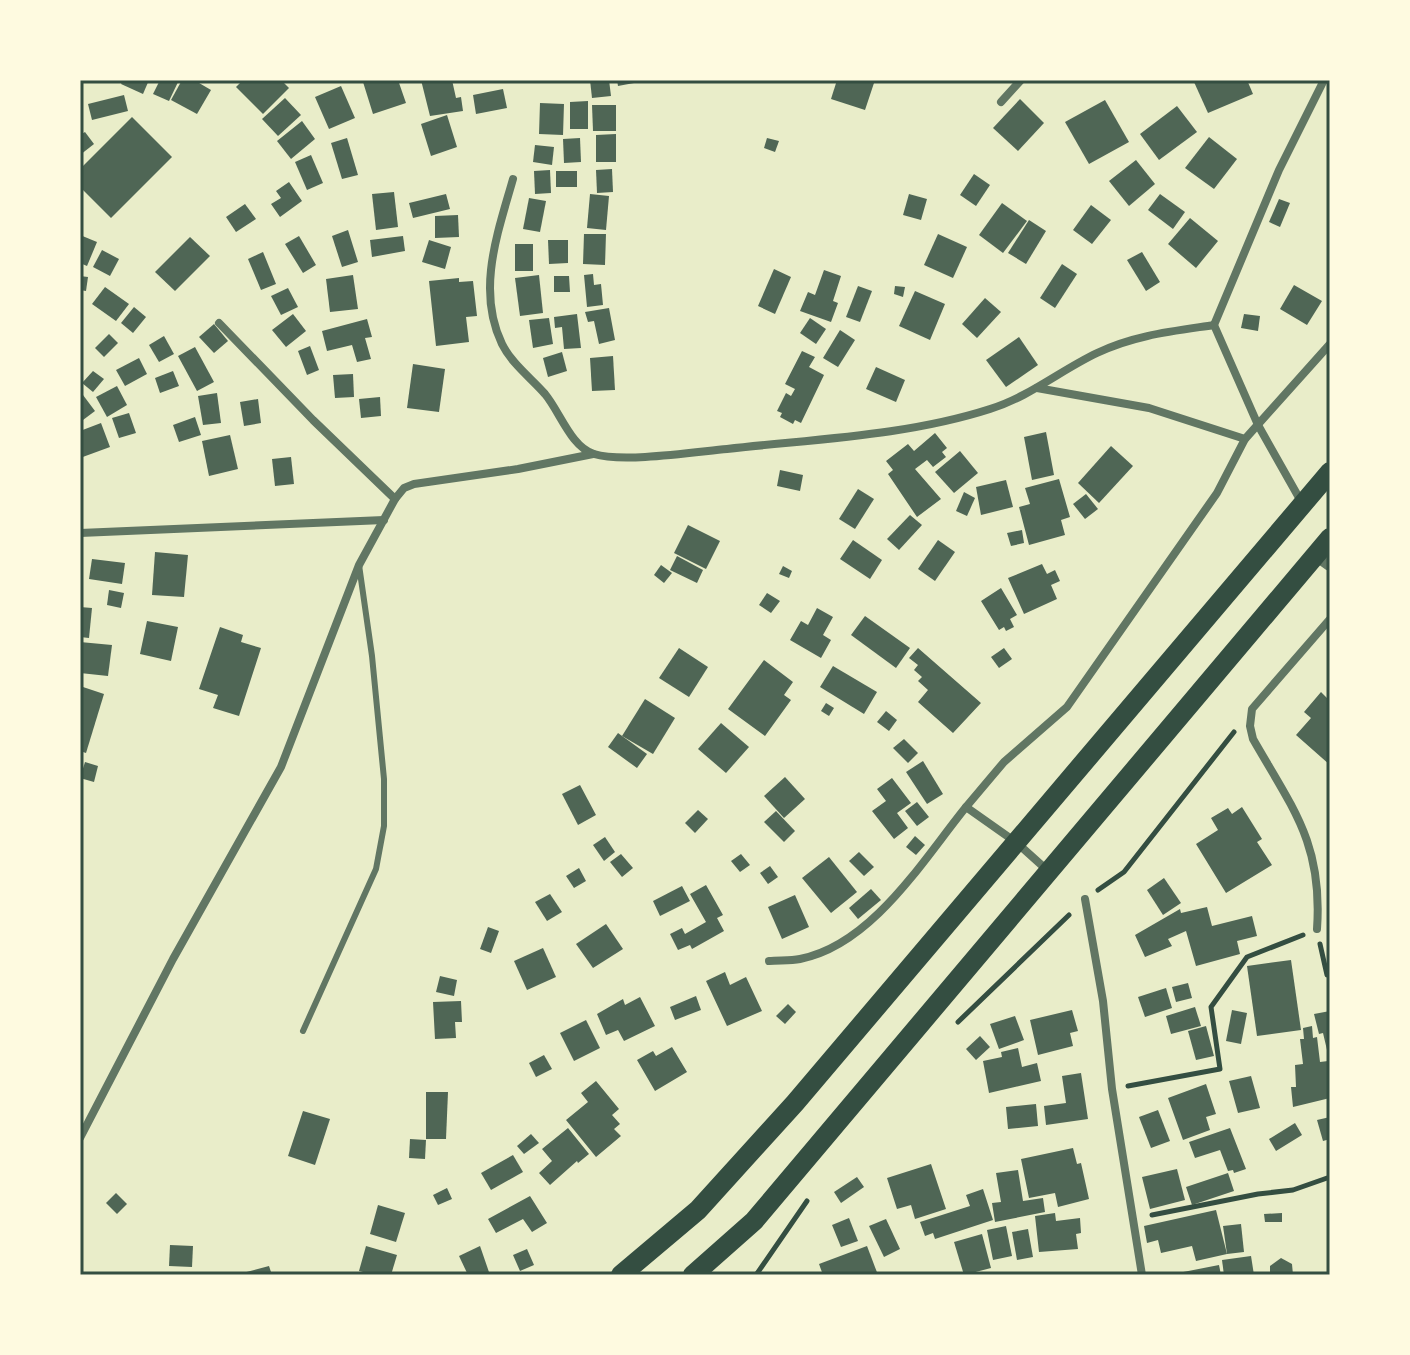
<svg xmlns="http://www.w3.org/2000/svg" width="1410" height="1355" viewBox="0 0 1410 1355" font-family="'Open Sans',sans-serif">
  <rect width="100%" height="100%" fill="#e9edc9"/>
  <!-- building -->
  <g fill="#4f6655">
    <path d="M123,80H149L143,94L121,84Z"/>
    <path d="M160,80H179L169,101L153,94Z"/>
    <path d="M182,80H194L211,90L197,114L171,100Z"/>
    <path d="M243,80H281L289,88L263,114L236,87Z"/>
    <path d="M368,80H398L406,103L373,114L363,82Z"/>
    <path d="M421,80H452L456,98L461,97L463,111L430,116Z"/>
    <path d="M590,80H609L611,96L592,98Z"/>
    <path d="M617,80H634V83L618,86Z"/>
    <path d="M837,80H875L865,110L831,99Z"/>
    <path d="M1198,80H1247L1253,94L1208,113L1194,82Z"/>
    <path d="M341,86L355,118L329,129L315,97Z"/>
    <path d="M503,89L507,108L476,114L473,95Z"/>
    <path d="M124,95L128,111L92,120L88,104Z"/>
    <path d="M285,98L301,115L278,136L262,119Z"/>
    <path d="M1020,99L1044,123L1018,151L993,128Z"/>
    <path d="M1105,100L1129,142L1089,164L1065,122Z"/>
    <path d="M588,101V129H570V102Z"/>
    <path d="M540,103L564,104L563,135L539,134Z"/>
    <path d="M592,105H616V131H593Z"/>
    <path d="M1177,106L1197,132L1159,160L1140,134Z"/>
    <path d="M447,115L457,147L431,156L421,124Z"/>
    <path d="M132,117L172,157L111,218L80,187V169Z"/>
    <path d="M302,121L315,139L291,159L277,141Z"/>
    <path d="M85,132L94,144L80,155V135Z"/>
    <path d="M616,134V162H596V135Z"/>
    <path d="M1209,137L1237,159L1214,189L1185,168Z"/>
    <path d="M347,138L358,175L342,179L331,143Z"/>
    <path d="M580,138L581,162L564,163L563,139Z"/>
    <path d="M767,138L779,141L775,152L764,148Z"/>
    <path d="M535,145L554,147L552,165L533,162Z"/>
    <path d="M311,155L323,183L307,190L295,162Z"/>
    <path d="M1136,160L1155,184L1129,206L1109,181Z"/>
    <path d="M612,169L613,192L597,193L596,170Z"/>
    <path d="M550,170L551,193L535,194L534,171Z"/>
    <rect x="556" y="171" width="21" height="16"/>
    <path d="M974,174L990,185L976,206L960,195Z"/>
    <path d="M289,182L302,201L280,217L271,204L281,198L276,191Z"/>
    <path d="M394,192L398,227L376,230L372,194Z"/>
    <path d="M446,194L450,209L413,218L409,203Z"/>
    <path d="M590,194L609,196L606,230L587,228Z"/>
    <path d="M909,194L927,199L921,220L903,215Z"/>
    <path d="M1160,194L1185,212L1173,229L1148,210Z"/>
    <path d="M529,198L546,201L540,232L523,229Z"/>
    <path d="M1279,199L1290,203L1280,227L1269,222Z"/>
    <path d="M1002,203L1027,221L1003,253L979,235Z"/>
    <path d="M245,204L256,219L236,232L226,217Z"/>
    <path d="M1091,205L1111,220L1092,244L1073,230Z"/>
    <path d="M458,215L459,237L435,238V216Z"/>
    <path d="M1190,218L1218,241L1196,268L1168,244Z"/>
    <path d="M1029,220L1046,231L1026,264L1008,253Z"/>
    <path d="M348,230L358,262L342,267L332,236Z"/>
    <path d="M584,234H606L605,265L583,264Z"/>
    <path d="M938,234L967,247L953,278L924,265Z"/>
    <path d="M80,235L97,242L87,266L80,263Z"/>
    <path d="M299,236L316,265L303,273L285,244Z"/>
    <path d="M403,236L405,251L372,257L370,240Z"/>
    <path d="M190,237L210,256L175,291L155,272Z"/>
    <path d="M429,240L451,247L445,269L422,262Z"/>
    <path d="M548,240H568V263L549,264Z"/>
    <rect x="515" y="244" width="18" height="27"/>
    <path d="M102,250L119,259L110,276L93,267Z"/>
    <path d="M263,252L276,284L261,290L248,259Z"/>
    <path d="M1142,252L1160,282L1146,291L1127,260Z"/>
    <path d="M1062,264L1077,274L1055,308L1040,298Z"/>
    <path d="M774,269L791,277L775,314L758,306Z"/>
    <path d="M824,270L841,276L833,301L838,303L831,322L800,311L808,292L815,295Z"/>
    <path d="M593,274L594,285L601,284L603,305L587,307L584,275Z"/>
    <path d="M353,275L358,309L330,312L326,279Z"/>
    <path d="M539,275L543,313L520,316L515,278Z"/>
    <path d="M80,276L88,277L86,291L80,290Z"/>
    <path d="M554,276H569L570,292H554Z"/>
    <path d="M459,278V282L473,281L477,316L466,317L469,342L436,346L429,281Z"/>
    <path d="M1294,285L1322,301L1307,325L1280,309Z"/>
    <path d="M858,286L872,291L860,322L846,317Z"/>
    <path d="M895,286L905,287L903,297L894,294Z"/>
    <path d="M105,287L129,304L116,321L92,304Z"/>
    <path d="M288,288L298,307L281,315L271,296Z"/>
    <path d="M915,291L945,304L930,340L899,326Z"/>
    <path d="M985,298L1001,312L977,338L962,324Z"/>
    <path d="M134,307L146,317L133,333L121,323Z"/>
    <path d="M609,308L615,340L599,344L594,321L588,322L585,312Z"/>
    <path d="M293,314L306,331L286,347L272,330Z"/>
    <path d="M577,314L581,348L564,349L562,327L555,328L554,317Z"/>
    <path d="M1244,314L1260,316L1258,331L1241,328Z"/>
    <path d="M549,318L553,344L533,348L529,320Z"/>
    <path d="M810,318L826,329L816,344L800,333Z"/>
    <path d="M367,319L372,337L365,338L371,359L357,362L352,345L327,351L322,331Z"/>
    <path d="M214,324L228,341L214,353L199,337Z"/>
    <path d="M840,330L855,340L838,367L823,358Z"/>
    <path d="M109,334L118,343L104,357L95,348Z"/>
    <path d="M164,336L174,354L159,362L149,345Z"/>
    <path d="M1019,337L1038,365L1006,387L986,360Z"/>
    <path d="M310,346L319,370L307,375L298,351Z"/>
    <path d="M195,347L214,382L197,391L178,356Z"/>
    <path d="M802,351L815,357L809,367L824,375L801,423L795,420L793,424L780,417L782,413L777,411L786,393L791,396L795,389L785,384Z"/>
    <path d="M562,352L567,371L548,377L543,358Z"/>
    <path d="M613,356L615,390L592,391L590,358Z"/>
    <path d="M139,358L147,374L125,386L116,370Z"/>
    <path d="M413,364L445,369L439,412L407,408Z"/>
    <path d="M876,367L905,380L896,402L866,389Z"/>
    <path d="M93,371L104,379L93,392L82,383Z"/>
    <path d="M173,371L179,386L160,393L155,378Z"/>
    <path d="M353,374L354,397L335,398L333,375Z"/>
    <path d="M117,386L127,405L107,417L96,397Z"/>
    <path d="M80,391L95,411L83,420L80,416Z"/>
    <path d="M217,393L221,423L203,425L198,396Z"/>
    <path d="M380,397L381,416L361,418L359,399Z"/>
    <path d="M258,399L261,423L244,426L240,402Z"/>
    <path d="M129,413L136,433L119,438L112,418Z"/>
    <path d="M195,417L201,435L179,442L173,425Z"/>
    <path d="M101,423L110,447L80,458V431Z"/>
    <path d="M1046,432L1054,475L1032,480L1024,437Z"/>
    <path d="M935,433L947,448L942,452L946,457L933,467L927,460L915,469L941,499L917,517L888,474L893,470L886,461L908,444L914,451Z"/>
    <path d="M230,435L238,469L209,476L202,441Z"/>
    <path d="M1111,446L1133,466L1099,503L1078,483Z"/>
    <path d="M960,451L978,473L954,493L935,472Z"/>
    <path d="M291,457L294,484L275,486L272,459Z"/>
    <path d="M780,470L803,475L800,491L777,486Z"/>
    <path d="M1059,479L1070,517L1061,520L1065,535L1029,545L1019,507L1030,504L1025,488Z"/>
    <path d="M1006,480L1013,507L981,515L976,487Z"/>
    <path d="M858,489L874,499L855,529L839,519Z"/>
    <path d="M964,492L975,498L967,516L956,511Z"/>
    <path d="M1086,494L1098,509L1085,519L1073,504Z"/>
    <path d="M910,515L922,525L899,550L887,539Z"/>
    <path d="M688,525L720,541L706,569L674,553Z"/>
    <path d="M1022,530L1024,543L1011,546L1007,533Z"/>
    <path d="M853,540L882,560L870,579L840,559Z"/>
    <path d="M938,540L955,552L935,581L918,569Z"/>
    <path d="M155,552L188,555L184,597L152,595Z"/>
    <path d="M677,556L703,570L697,583L670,570Z"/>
    <path d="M92,559L125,563L122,584L89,579Z"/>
    <path d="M1042,564L1047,574L1055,570L1060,581L1051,585L1057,599L1024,614L1008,578Z"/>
    <path d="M661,565L672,573L664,583L654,575Z"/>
    <path d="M783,566L792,571L789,578L779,574Z"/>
    <path d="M1001,588L1017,615L1010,619L1014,627L1006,631L1004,627L999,630L981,601Z"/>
    <path d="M109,590L124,593L121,608L107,605Z"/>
    <path d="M767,593L780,601L771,613L759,605Z"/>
    <path d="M80,607L92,608L89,638L80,637Z"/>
    <path d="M817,608L833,617L823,635L831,640L821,658L790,640L801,621L808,625Z"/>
    <path d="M865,616L910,648L896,668L851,635Z"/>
    <path d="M147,621L178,627L171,661L140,654Z"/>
    <path d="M220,627L243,635L241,642L261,648L239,716L213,708L218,695L199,689Z"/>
    <path d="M80,642L112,645L108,676L80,673Z"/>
    <path d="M679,648L708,667L689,697L659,678Z"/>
    <path d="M918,648L981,703L953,733L918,702L928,690L918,681L922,677L914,670L918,665L909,658Z"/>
    <path d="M1004,648L1012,659L999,668L991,657Z"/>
    <path d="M764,660L793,682L784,695L791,700L765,736L728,709Z"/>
    <path d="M833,666L877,692L864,714L820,687Z"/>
    <path d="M80,686L104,694L86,753L80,751Z"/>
    <path d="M1321,692L1327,698L1330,694V765L1296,735L1311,718L1304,712Z"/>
    <path d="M645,699L675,718L653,754L622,736Z"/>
    <path d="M826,703L834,708L829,716L821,711Z"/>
    <path d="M886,711L897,720L889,731L877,722Z"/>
    <path d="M721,723L749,747L726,773L698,749Z"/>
    <path d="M618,733L647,754L637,768L608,747Z"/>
    <path d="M904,739L918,753L908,763L893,748Z"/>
    <path d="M923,761L943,794L927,804L906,772Z"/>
    <path d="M85,762L98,766L94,782L80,778Z"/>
    <path d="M785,777L805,799L784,818L764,796Z"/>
    <path d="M892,778L911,803L897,813L908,828L894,839L872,811L886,801L877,789Z"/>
    <path d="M580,785L596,815L578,825L562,794Z"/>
    <path d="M917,802L929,817L917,826L905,811Z"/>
    <path d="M1242,807L1262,839L1257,842L1272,865L1226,893L1196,844L1218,830L1211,818L1228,808L1232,814Z"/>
    <path d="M698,810L708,819L695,833L685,823Z"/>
    <path d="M776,811L795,831L784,842L764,822Z"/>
    <path d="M915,836L925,845L916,855L906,847Z"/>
    <path d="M605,837L615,852L604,861L593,845Z"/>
    <path d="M859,852L874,867L864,876L849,861Z"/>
    <path d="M621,854L633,868L622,877L610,862Z"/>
    <path d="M741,854L750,865L740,872L731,861Z"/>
    <path d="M829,857L857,892L831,913L802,878Z"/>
    <path d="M770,866L778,877L768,884L760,873Z"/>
    <path d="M579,868L586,881L574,888L566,876Z"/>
    <path d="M1164,878L1181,903L1163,915L1147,890Z"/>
    <path d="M706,885L723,915L717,918L724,931L692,949L690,945L678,950L670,934L682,928L685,934L706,922L690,894Z"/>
    <path d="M682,886L690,901L660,916L653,901Z"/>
    <path d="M871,889L881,900L858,919L849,908Z"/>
    <path d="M550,894L562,912L547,921L535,902Z"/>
    <path d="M795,895L809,927L782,939L768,907Z"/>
    <path d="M1207,907L1212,926L1252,916L1257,936L1237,941L1240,954L1196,966L1186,931L1168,939L1172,946L1145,957L1135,935L1180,909L1181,913Z"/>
    <path d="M606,924L623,949L593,968L576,944Z"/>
    <path d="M488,927L499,931L491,953L480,949Z"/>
    <path d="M543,948L556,977L527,990L514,961Z"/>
    <path d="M1291,960L1301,1030L1257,1036L1247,966Z"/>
    <path d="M725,972L730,985L746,977L762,1011L727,1026L706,981Z"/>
    <path d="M440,976L457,980L454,996L436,992Z"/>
    <path d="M1188,983L1192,998L1176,1002L1172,987Z"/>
    <path d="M1166,988L1172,1008L1145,1017L1138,997Z"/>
    <path d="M696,996L701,1010L675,1020L670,1007Z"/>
    <path d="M640,997L655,1026L624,1041L618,1030L606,1035L597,1014L623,999L625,1005Z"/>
    <path d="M461,1001L462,1022H455L456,1038L435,1039L433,1002Z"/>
    <path d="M788,1004L796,1012L785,1024L776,1016Z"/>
    <path d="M1195,1007L1201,1026L1171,1034L1166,1016Z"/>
    <path d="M1072,1010L1078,1031L1070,1033L1073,1046L1038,1055L1030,1020Z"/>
    <path d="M1232,1010L1247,1013L1241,1044L1226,1041Z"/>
    <path d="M1330,1011V1050H1327L1323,1033L1319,1034L1314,1014Z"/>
    <path d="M1015,1016L1024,1040L999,1049L990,1024Z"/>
    <path d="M586,1020L600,1048L574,1061L560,1033Z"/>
    <path d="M1206,1026L1214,1056L1196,1060L1188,1031Z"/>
    <path d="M1312,1026L1313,1038L1317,1037L1320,1062L1328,1061L1330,1068V1098L1293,1107L1291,1087H1296L1295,1065L1303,1064L1300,1039H1304L1303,1028Z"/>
    <path d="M980,1036L990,1047L976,1060L966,1049Z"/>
    <path d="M672,1047L687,1072L655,1091L637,1060L653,1051L656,1056Z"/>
    <path d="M1018,1048L1022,1067L1037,1063L1041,1081L989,1093L983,1061L1002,1057L1001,1052Z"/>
    <path d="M544,1055L552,1069L536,1077L529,1063Z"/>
    <path d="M1081,1073L1088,1119L1046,1125L1044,1106L1066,1103L1062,1076Z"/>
    <path d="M1251,1076L1260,1108L1238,1113L1229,1081Z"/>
    <path d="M596,1081L619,1109L612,1115L620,1124L614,1129L621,1136L596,1157L566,1120L588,1102L581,1093Z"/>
    <path d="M1206,1084L1216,1114L1206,1117L1210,1130L1183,1140L1168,1098Z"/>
    <path d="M426,1092H448L446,1139H426Z"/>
    <path d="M1036,1104L1038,1126L1008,1129L1006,1107Z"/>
    <path d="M1158,1110L1170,1141L1151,1148L1139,1117Z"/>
    <path d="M303,1111L330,1119L315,1165L288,1156Z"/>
    <path d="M1330,1117V1139L1323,1141L1317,1120Z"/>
    <path d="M1295,1123L1302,1135L1276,1151L1269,1139Z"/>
    <path d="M568,1128L589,1154L578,1163L577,1161L550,1185L539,1173L552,1161L542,1149Z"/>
    <path d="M1230,1128L1246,1169L1234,1173L1233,1170L1228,1171L1220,1150L1195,1158L1189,1142Z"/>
    <path d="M531,1134L539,1143L524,1154L517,1146Z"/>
    <path d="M410,1139L426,1140L425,1159L409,1158Z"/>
    <path d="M1073,1148L1077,1164L1081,1163L1089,1199L1058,1207L1055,1193L1029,1198L1021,1159Z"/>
    <path d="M513,1155L523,1172L491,1190L481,1173Z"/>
    <path d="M931,1164L946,1209L915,1219L911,1205L897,1209L887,1178Z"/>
    <path d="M1177,1169L1185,1200L1150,1209L1142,1177Z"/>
    <path d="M1018,1170L1023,1201L1043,1198L1045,1212L995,1222L992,1203L1001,1202L996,1173Z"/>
    <path d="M1228,1173L1234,1191L1192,1205L1186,1187Z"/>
    <path d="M857,1177L864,1187L841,1203L834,1192Z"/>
    <path d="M447,1188L452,1199L438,1205L433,1195Z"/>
    <path d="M983,1189L993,1220L935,1239L933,1233L925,1236L920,1222L970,1206L966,1195Z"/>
    <path d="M116,1193L127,1204L117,1214L106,1203Z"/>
    <path d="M530,1196L547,1223L532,1232L523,1219L496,1233L488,1219Z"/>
    <path d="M378,1205L405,1213L396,1242L370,1234Z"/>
    <path d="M1216,1210L1227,1254L1196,1261L1192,1246L1161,1253L1158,1240L1147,1243L1144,1226Z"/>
    <path d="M1055,1213L1056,1221L1080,1218L1081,1233L1076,1234L1078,1249L1039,1252L1035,1216Z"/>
    <path d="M1282,1213V1222H1265L1264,1214Z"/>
    <path d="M849,1218L858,1241L841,1247L832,1225Z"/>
    <path d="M886,1219L900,1249L884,1257L869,1226Z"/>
    <path d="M1241,1224L1244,1252L1227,1254L1223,1226Z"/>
    <path d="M1006,1226L1012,1256L993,1260L987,1230Z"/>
    <path d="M1028,1229L1033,1257L1017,1260L1012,1232Z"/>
    <path d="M982,1234L991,1268L964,1275L954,1242Z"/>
    <path d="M170,1245L193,1246L192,1267L169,1266Z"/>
    <path d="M366,1246L397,1255L391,1275H375L359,1271Z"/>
    <path d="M480,1246L490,1275H468L459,1256Z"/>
    <path d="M867,1246L878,1275H823L819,1264Z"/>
    <path d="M527,1249L534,1265L520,1271L513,1255Z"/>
    <path d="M1251,1256L1254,1275H1224L1222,1260Z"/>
    <path d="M1281,1258L1292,1264L1293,1275H1270V1266Z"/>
    <path d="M1219,1265L1221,1275H1173V1274Z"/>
    <path d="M269,1266L272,1275H239V1274Z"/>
  </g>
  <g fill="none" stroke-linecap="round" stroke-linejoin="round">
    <!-- path -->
    <g stroke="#344e41" stroke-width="5">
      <path d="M1098,890L1124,872L1234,732"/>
      <path d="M1320,944L1327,975H1330"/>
      <path d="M958,1022L1069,915"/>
      <path d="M1128,1086L1220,1069L1211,1007L1247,957L1303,935"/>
      <path d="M1152,1215L1258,1194L1293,1190L1330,1177"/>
      <path d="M756,1275L807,1201"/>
    </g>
    <!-- service -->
    <path stroke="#617663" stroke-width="6" d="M303,1031L376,869L384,826V779L372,656L359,565"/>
    <!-- minor -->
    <g stroke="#617663" stroke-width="8">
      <path d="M1001,102L1021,80"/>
      <path d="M513,179C498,232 476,290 502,344C512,364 531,378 545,394C560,412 571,447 594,454C623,463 695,452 727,449C814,439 906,436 990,409C1029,397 1061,370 1097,353C1134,335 1174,331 1214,325"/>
      <path d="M219,323L313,420L395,499"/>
      <path d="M1214,325L1279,170L1324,80"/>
      <path d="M1214,325L1258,425L1302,503"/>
      <path d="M1037,388L1149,408L1245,439"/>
      <path d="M80,533L384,520"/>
      <path d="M1047,870L1017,843L966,807L1004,762L1067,707L1217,493L1245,439L1330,344"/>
      <path d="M1085,899L1103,1001L1112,1089L1142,1275"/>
      <path d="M1317,929C1323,844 1293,809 1253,739L1250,726L1252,709L1330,619"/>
      <path d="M769,961C779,960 790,961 800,959C872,945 923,860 966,807"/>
      <path d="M80,1138L173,959L281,767L359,565L395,499L404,488L414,484L518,469L593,454"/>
    </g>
    <!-- tertiary -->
    <path stroke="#617663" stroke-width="14" d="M1316,554L1330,564"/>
    <!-- primary -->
    <g stroke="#344e41" stroke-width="20">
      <path d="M621,1275L698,1210L795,1103L1330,472"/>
      <path d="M693,1275L754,1221L1330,538"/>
    </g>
  </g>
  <!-- border -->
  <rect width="1410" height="1355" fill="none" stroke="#fefae0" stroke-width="164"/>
  <rect x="82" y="82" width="1246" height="1191" fill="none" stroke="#344e41" stroke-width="3"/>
</svg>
